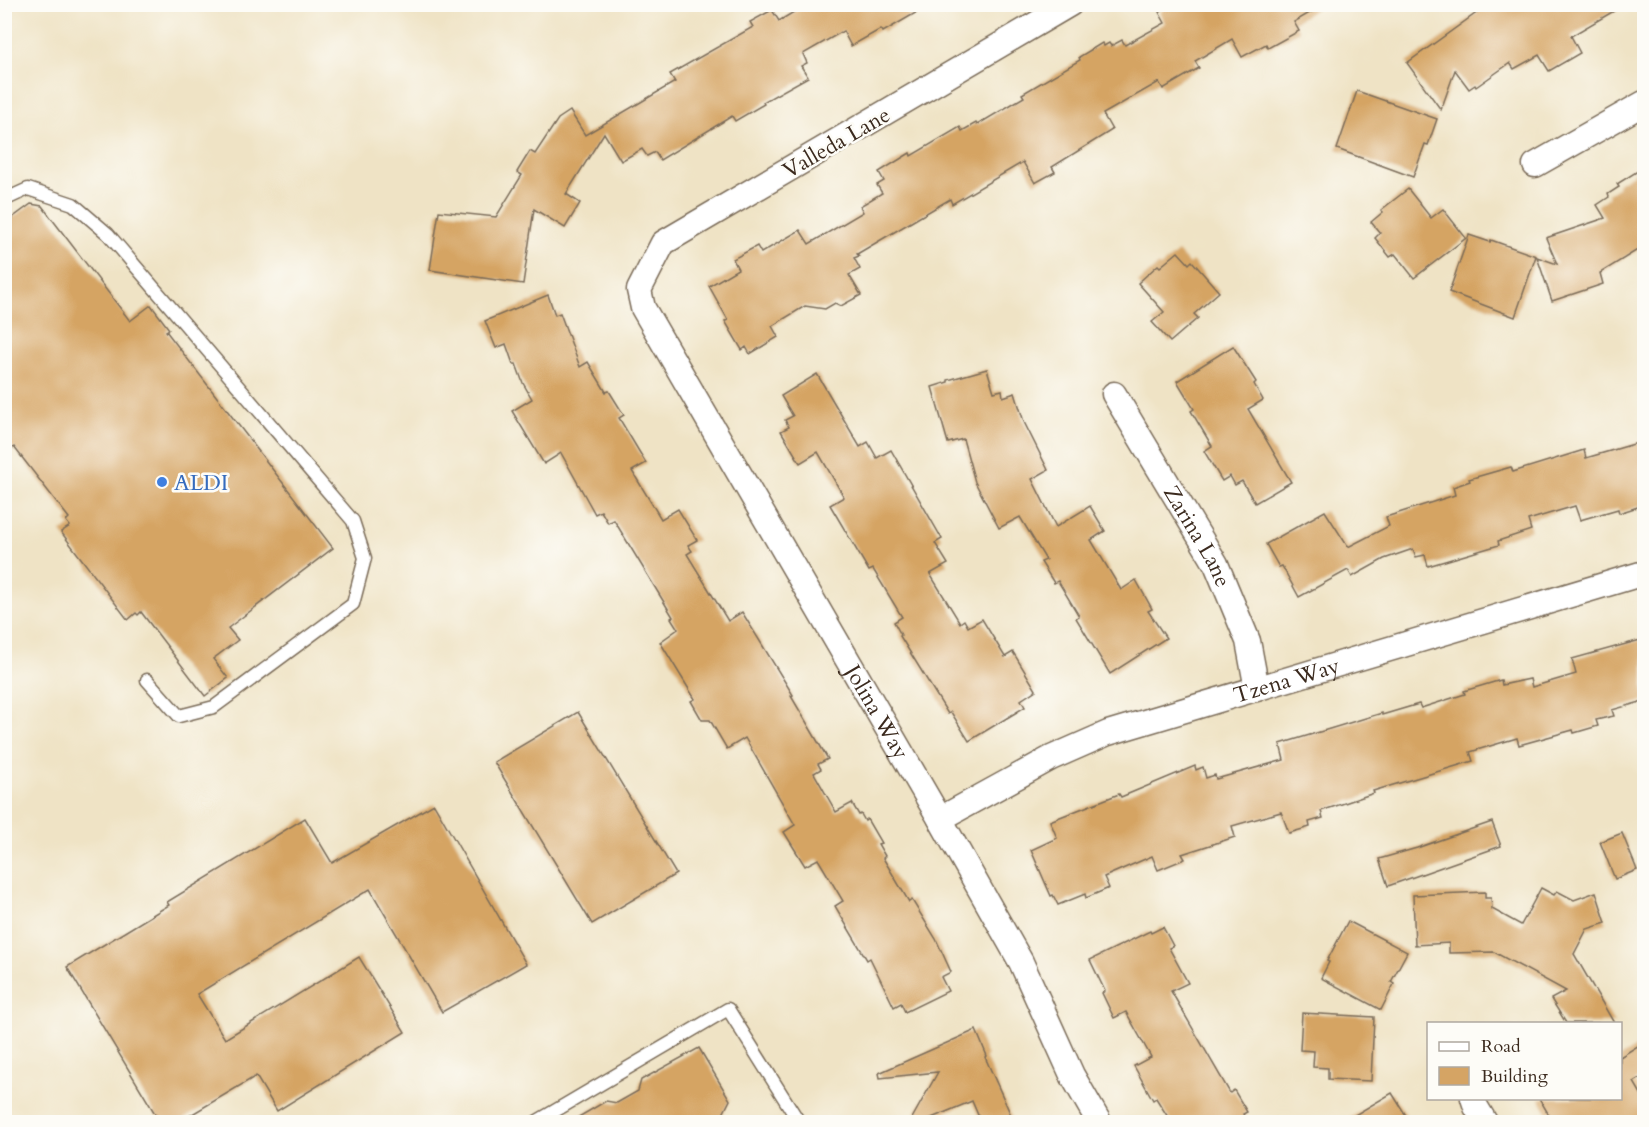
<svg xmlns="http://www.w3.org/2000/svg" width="1649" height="1127" viewBox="0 0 1649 1127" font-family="Cardo,serif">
  <rect width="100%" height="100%" fill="#fdfcf7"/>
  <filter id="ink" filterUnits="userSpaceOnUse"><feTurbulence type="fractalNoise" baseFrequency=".0167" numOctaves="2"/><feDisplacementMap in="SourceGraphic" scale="12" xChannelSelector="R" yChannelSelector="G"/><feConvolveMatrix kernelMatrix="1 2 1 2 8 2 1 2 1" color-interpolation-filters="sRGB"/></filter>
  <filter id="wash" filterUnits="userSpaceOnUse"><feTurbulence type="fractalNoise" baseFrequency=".008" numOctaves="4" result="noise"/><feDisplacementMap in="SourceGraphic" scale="24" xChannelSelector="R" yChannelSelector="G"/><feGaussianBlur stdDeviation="1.35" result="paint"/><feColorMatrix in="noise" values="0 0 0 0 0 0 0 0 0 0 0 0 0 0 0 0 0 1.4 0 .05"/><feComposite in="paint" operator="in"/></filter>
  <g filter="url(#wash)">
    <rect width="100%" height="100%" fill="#efe3c5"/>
    <g id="blocks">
      <!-- building -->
      <g fill="#d5a464">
        <path d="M807,4H931L883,32L881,29L851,46L843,31L803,54L807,63L801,66L808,77L763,102L764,104L735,121L732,116L660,160L655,152L647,156L642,149L621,161L604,133L566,194L580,203L565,228L534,209L523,284L430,270L439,211L496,217L522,175L517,172L530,151L535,154L558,119L570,111L585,135L675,82L670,74L753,27L750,22L772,10L779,21Z"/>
        <path d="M1172,4H1325L1294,22L1299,31L1268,48L1266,44L1242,57L1232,39L1195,61L1199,68L1163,89L1159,82L1103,114L1112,130L1052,167L1055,172L1035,183L1023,162L952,204L950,199L857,254L859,256L854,258L860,269L849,275L861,295L841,306L835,303L825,309L805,306L772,326L778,337L750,354L746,347L742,350L725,321L728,320L709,286L738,269L733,259L757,246L761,253L800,230L809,244L863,212L860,206L882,193L877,185L884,181L879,172L910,153L911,156L960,127L962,131L976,123L977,125L1024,97L1022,94L1080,60L1079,57L1102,43L1104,46L1109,43L1111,46L1122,40L1125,45L1165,23L1159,12Z"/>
        <path d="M1489,4H1626L1571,36L1580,53L1549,71L1539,55L1514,69L1510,63L1476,87L1475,85L1469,89L1455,70L1441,110L1407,63Z"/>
        <path d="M1357,91L1437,119L1428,145L1425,144L1413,177L1337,149Z"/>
        <path d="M1644,167V246L1600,273L1603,284L1552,301L1537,257L1557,264L1546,238L1605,218L1597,205L1609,197L1608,194L1619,187L1617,184Z"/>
        <path d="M1408,189L1431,218L1443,209L1466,238L1414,278L1395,254L1390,257L1375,238L1380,233L1371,222L1383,212L1381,210Z"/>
        <path d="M31,204L42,206L130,321L151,305L169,329L166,331L333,548L228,628L238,640L213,659L228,678L205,696L141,612L138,615L136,613L128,620L61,532L70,526L66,521L69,518L14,447L4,454V224Z"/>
        <path d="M1469,235L1490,242L1491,240L1536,256L1515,317L1449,292Z"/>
        <path d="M1178,252L1189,264L1192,261L1219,292L1194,314L1198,318L1170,342L1152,322L1164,312L1138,283L1158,265L1160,267Z"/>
        <path d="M548,295L555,315L560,313L580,367L588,362L606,392L609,391L624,415L619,418L646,463L632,471L661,519L678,509L697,540L688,545L692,551L687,554L728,621L742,612L793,695L791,696L828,759L818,764L821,769L814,773L836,812L852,803L859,815L861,814L865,821L867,819L881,843L878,844L885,856L883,858L909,902L912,900L936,939L951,972L941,977L948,991L905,1012L901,1003L894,1007L870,958L867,960L835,906L843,901L818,859L805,866L784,832L795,825L745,738L727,749L710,720H702L691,701L695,699L660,642L678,629L671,618L673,617L614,520L608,523L601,511L595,514L561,453L544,464L512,411L532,399L523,383L516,364H513L506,344L496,348L485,321Z"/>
        <path d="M1233,346L1256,382L1254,384L1263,400L1248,409L1291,482L1255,503L1242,481L1235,485L1230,476L1222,481L1204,451L1212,446L1191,411L1194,409L1177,381Z"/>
        <path d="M987,369L994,392L1002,390L1003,397L1015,393L1024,422L1048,470L1032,479L1056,527L1090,506L1105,531L1091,540L1121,590L1136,580L1152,609L1148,611L1166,638L1110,674L1076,618L1079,616L1058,581L1054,583L1041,562L1046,560L1020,517L999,528L975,482L963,439L948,443L932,387L948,382V380Z"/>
        <path d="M817,374L860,447L868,442L877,458L891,450L942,539L935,543L948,564L930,574L960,623L964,620L968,627L982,619L1005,657L1013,652L1036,690L1021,700L1025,707L969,741L951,712L948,714L900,636L901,635L894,622L902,617L873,569L869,571L830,505L844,497L818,452L800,463L781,431L789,427L785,420L793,416L781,396Z"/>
        <path d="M1644,441V505L1619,513L1618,509L1580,520L1575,506L1528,520L1531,530L1498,541L1499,545L1428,566L1425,555L1416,557L1413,549L1384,559L1352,577L1348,570L1299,597L1282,566L1279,567L1266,544L1325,511L1348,547L1389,526L1386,517L1455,495L1453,487L1470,481L1469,479L1511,467L1513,472L1584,450L1586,458Z"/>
        <path d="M1644,639V701L1612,710L1614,716L1596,720L1598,726L1574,733L1573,730L1519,745L1517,738L1470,752L1473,761L1373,791L1374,793L1321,811L1323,818L1309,822L1310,827L1289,833L1281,812L1232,826L1235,837L1182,854L1185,859L1158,870L1152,856L1104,877L1109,888L1086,898L1085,894L1058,905L1053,895L1051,896L1031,850L1057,838L1050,821L1119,794L1121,797L1195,766L1196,770L1203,767L1206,778L1215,775L1216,779L1284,760L1280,744L1382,713V715L1419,704L1421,708L1465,694L1464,691L1501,680L1502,685L1530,679L1532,687L1576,674L1572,659Z"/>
        <path d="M578,712L676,874L592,924L494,762Z"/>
        <path d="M434,804L526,964L442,1012L370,889L197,994L225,1039L359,957L405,1032L277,1111L256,1076L179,1122H160L67,967L169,905L167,902L305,818L332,863Z"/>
        <path d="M1492,822L1501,846L1388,886L1379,859L1417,848Z"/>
        <path d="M1622,833L1637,870L1615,879L1600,842Z"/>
        <path d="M1541,888L1554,895L1557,891L1574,900L1596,892L1606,923L1587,929L1574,954L1614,1023H1566L1551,999L1566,991L1494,952L1449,953V943L1415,945L1413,895L1485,892V898H1491L1492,909L1521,925Z"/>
        <path d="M1348,921L1407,952L1391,982L1394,984L1381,1010L1321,978L1329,962L1327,961Z"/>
        <path d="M1163,927L1173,946L1169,948L1188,983L1171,991L1230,1093L1234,1090L1247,1112L1243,1114L1248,1122H1171L1156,1098L1153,1100L1134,1066L1151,1057L1126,1012L1114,1018L1102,993L1105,991L1090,960L1150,931L1151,933Z"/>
        <path d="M1302,1013L1374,1017L1371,1081L1328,1079V1068L1313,1067L1314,1051L1300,1050Z"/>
        <path d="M976,1030L987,1056L985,1057L1014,1122H981L972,1101L922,1122H910L938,1072L880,1078L879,1073Z"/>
        <path d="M1644,1042V1076L1634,1082L1644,1099V1122H1553L1539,1098H1620V1057Z"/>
        <path d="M699,1048L730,1100L719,1122H570L606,1101L617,1103L638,1091L641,1080Z"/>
        <path d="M1392,1093L1410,1122H1343Z"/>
      </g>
    </g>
  </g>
  <g filter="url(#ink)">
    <use href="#blocks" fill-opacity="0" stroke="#7a6b58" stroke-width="1.5"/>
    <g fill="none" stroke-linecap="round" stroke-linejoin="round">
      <!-- lane casing -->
      <g stroke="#7a6b58" stroke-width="15">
        <g id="lane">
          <path d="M4,200L28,189L73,204L108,234L353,521L365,558L353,604L214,707L179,716L147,680"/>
          <path d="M536,1122L728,1009L799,1122"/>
        </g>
      </g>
      <!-- street casing -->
      <g stroke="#7a6b58" stroke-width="27">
        <g id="street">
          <path id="s1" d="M1070,4L663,243L639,290L643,308L940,819L1021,962L1072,1075L1099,1122"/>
          <path d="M1535,165L1644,103"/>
          <path id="s2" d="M1114,394L1216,564L1248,641L1257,689"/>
          <path id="s3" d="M940,819L1051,758L1108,733L1644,573"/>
          <path d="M1473,1098L1476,1107L1485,1122"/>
        </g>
      </g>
      <!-- lane -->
      <use href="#lane" stroke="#fff" stroke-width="12"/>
      <!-- street -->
      <use href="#street" stroke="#fff" stroke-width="24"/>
    </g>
  </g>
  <!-- markers -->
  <circle fill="#3f7fe0" stroke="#fdfcf7" stroke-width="2" cx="162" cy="482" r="6"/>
  <g text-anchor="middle" stroke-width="5" stroke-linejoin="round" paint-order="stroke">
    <!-- street labels -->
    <g font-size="22" fill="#3b2a1e" stroke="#fdfcf7">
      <text transform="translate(836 142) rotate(-30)" y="8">Valleda Lane</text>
      <text dy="8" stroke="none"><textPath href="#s2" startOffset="165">Zarina Lane</textPath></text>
      <text dy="8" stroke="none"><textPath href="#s3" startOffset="375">Tzena Way</textPath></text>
      <text dy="8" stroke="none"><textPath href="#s1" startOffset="1010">Jolina Way</textPath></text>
    </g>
    <!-- shop labels -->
    <g font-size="22" fill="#366cbe" stroke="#fdfcf7" text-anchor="start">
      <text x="174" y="490">ALDI</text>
    </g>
  </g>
  <!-- margin -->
  <rect width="1649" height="1127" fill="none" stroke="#fdfcf7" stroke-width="24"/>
  <!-- legend -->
  <rect x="1427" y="1022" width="195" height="78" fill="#fdfcf7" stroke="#afa8a0" stroke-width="1.5"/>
  <rect x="1439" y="1042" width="30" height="9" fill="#ffffff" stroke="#afa8a0" stroke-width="1.5"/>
  <text x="1481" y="1052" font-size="18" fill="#3b2a1e">Road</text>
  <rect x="1439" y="1067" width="30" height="18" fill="#d5a464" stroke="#afa8a0" stroke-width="1.5"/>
  <text x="1481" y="1082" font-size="18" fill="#3b2a1e">Building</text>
</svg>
